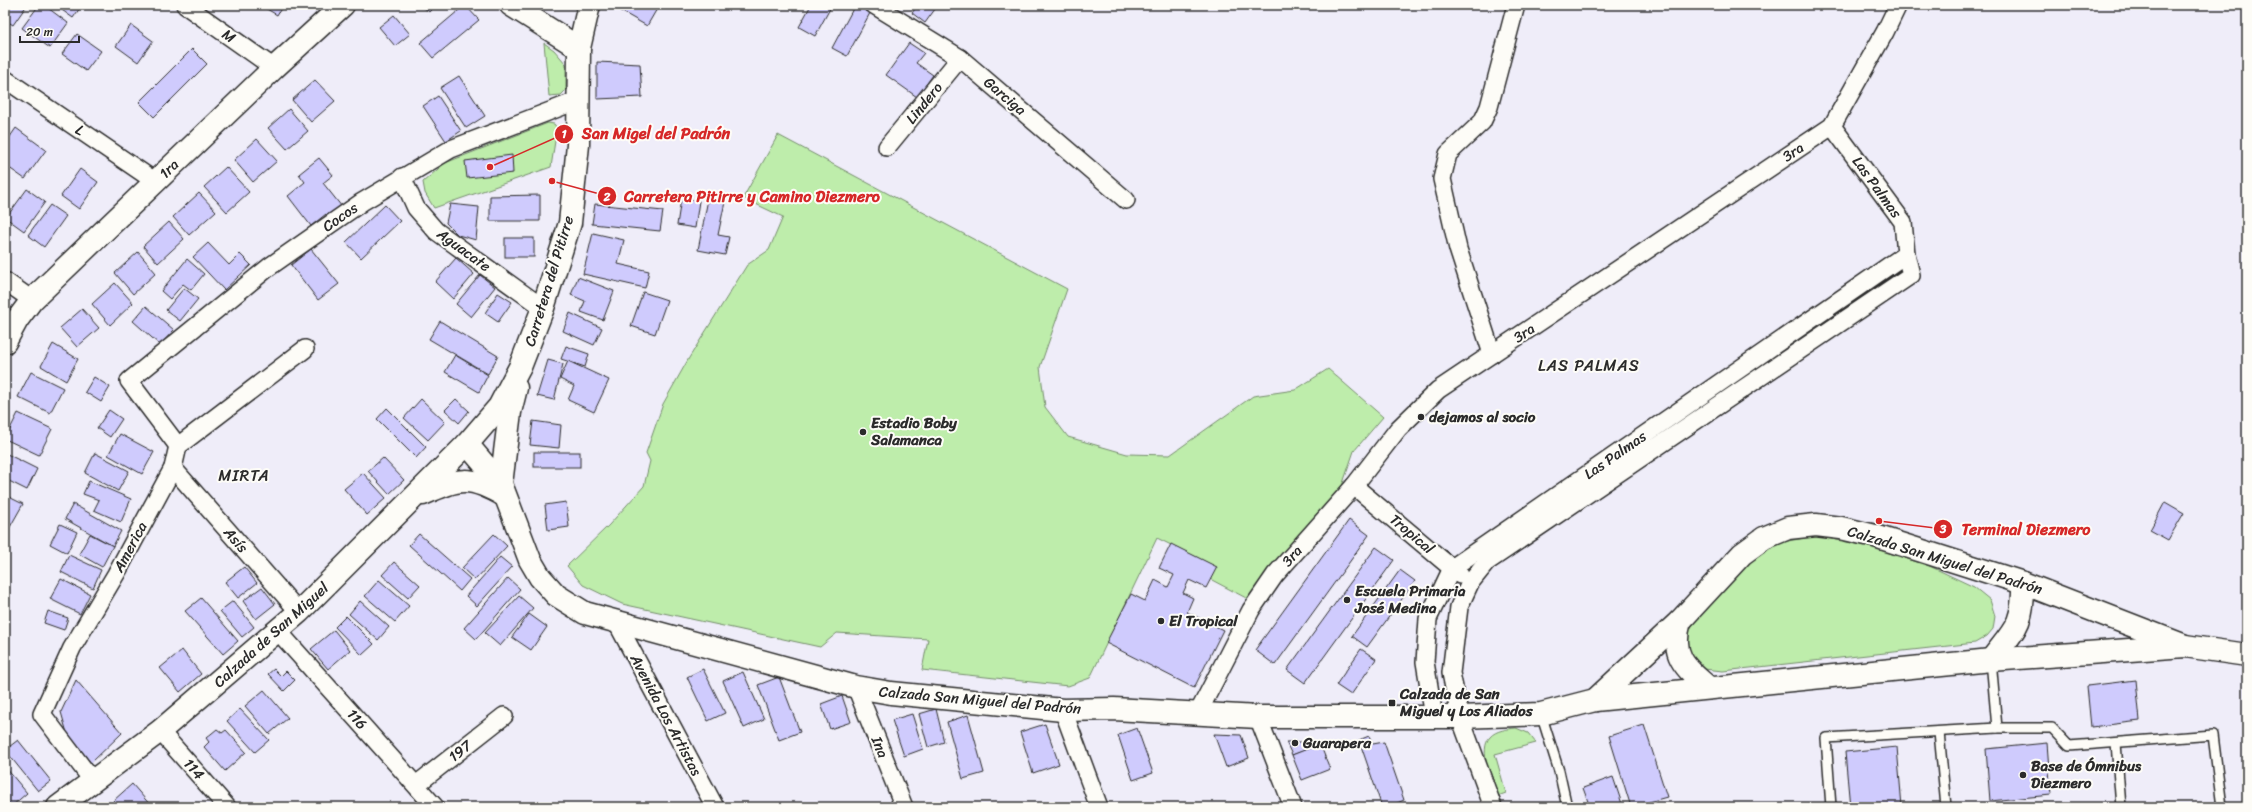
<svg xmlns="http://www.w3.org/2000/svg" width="2252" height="812" viewBox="0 0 2252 812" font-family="Sriracha,sans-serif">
  <rect width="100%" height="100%" fill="#efedf9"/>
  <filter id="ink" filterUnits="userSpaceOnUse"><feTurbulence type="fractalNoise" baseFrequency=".025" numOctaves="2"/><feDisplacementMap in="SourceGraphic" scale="8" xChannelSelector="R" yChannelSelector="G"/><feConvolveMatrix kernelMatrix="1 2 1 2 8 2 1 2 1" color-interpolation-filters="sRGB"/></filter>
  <g filter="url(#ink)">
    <!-- green -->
    <g fill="#beedab" stroke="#748c6b">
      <path d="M544,43L554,50L566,64V90L561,95L549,96Z"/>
      <path d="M548,123L554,124L557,128L551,167L434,208L425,193L423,182L445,163Z"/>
      <path d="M778,135L1067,289L1040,367L1045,407L1068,437L1127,454L1170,455L1253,396L1295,390L1328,369L1383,417L1354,451L1342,486L1248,599L1210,579L1171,545L1157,538L1090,678L1068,686L922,670L928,639L837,633L820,647L622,604L583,585L567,566L609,525L644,486L650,461L646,453L663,404L689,358L747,265L769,250L783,217L743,198Z"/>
      <path d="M1815,536L1900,552L1974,587L1990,600L1995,616L1993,629L1987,636L1975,643L1723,671L1704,669L1690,657L1686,645L1689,630L1708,604L1746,562L1777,543Z"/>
      <path d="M1516,728L1528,733L1536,743L1495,754L1506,793L1495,797C1492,782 1478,749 1490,737C1496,730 1508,729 1516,728Z"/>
    </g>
    <!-- building -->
    <g fill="#cfcbfd" stroke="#2b2b2b">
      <path d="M5,5H27L13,25L5,20Z"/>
      <path d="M39,5H44L68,23L50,48L22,28Z"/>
      <path d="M55,5H82L73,18Z"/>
      <path d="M260,5H283L277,15Z"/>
      <path d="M421,5H436L429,12Z"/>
      <path d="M465,5L479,20L433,58L420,43Z"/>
      <path d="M610,5H654L658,7L647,26Z"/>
      <path d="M811,5H832L815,36L799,27Z"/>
      <path d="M855,5L870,13L847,56L832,48Z"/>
      <path d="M918,5H938L925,23L912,13Z"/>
      <path d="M394,15L410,34L395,46L379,27Z"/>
      <path d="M131,25L153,41L138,62L116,46Z"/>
      <path d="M77,34L101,51L86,71L62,54Z"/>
      <path d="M909,43L924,53L916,63L933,75L917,97L886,75Z"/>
      <path d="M192,49L207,64L154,117L139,102Z"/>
      <path d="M597,62L640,64L642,97L597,99Z"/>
      <path d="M459,76L485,116L466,128L440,88Z"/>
      <path d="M315,80L335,101L311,122L292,100Z"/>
      <path d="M438,96L461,131L446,141L423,106Z"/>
      <path d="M289,109L308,131L287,149L268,128Z"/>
      <path d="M16,128L46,150L25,179L5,165V144Z"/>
      <path d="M257,139L277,161L253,182L234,160Z"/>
      <path d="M512,155L513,173L467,178L465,161Z"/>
      <path d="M319,158L333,175L323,183L342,207L329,218L326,214L311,226L288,196L305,182L299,174Z"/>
      <path d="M226,167L249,192L227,212L204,187Z"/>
      <path d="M80,169L98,182L79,209L61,196Z"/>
      <path d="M27,189L45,202L24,231L6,218Z"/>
      <path d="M199,193L216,211L189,235L173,217Z"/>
      <path d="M709,194L726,197L718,235L729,237L725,255L698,250Z"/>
      <path d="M540,195V221H490V196Z"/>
      <path d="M681,199L699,201L695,228L677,225Z"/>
      <path d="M450,204L479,207L476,240L458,235L446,223Z"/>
      <path d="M595,204L663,211L660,231L592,224Z"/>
      <path d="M50,205L66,216L44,247L28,235Z"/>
      <path d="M385,205L400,221L361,258L346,242Z"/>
      <path d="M169,222L184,239L158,263L143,246Z"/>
      <path d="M593,233L624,240L618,264L649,271L645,288L583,274Z"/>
      <rect x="505" y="238" width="29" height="19"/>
      <path d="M208,243L229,265L240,254L251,265L224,290L193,257Z"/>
      <path d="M311,249L339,284L318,300L291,265Z"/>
      <path d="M138,252L156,273L133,294L115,273Z"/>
      <path d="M456,258L474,274L453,299L435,282Z"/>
      <path d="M187,259L204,274L191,290L183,284L170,299L161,291Z"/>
      <path d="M480,275L495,287L471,317L456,304Z"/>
      <path d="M578,277L614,291L603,320L581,312L585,301L571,295Z"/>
      <path d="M115,283L133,303L110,325L92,304Z"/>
      <path d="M184,288L198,299L180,321L166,310Z"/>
      <path d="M643,292L667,300L655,334L631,326Z"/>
      <path d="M498,293L512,302L498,322L485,313Z"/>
      <path d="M146,306L174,330L160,345L133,321Z"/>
      <path d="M82,309L99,328L77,347L60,328Z"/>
      <path d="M570,313L602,328L594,345L563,331Z"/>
      <path d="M440,321L498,356L488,374L429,339Z"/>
      <path d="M53,344L78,359L66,381L41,366Z"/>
      <path d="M566,346L589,354L585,367L561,359Z"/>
      <path d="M455,355L488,375L479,392L445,372Z"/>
      <path d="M548,360L563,364L554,400L537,396Z"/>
      <path d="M568,361L609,380L594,412L568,400L574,386L560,379Z"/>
      <path d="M31,372L63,388L50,413L18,397Z"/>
      <path d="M94,377L110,387L101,402L85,392Z"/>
      <path d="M421,399L445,422L428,440L404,418Z"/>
      <path d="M456,399L469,411L459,423L445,410Z"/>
      <path d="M387,408L426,447L416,458L377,419Z"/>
      <path d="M109,410L122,419L110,437L97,428Z"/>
      <path d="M18,413L52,429L39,455L5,439Z"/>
      <path d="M533,421L561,425L559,448L530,445Z"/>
      <path d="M120,434L154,452L142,474L108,455Z"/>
      <rect x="534" y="452" width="46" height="15"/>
      <path d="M5,453L37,469L27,490L5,479Z"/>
      <path d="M95,453L129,471L118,491L85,473Z"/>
      <path d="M383,458L404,480L389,494L368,471Z"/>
      <path d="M363,473L386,498L367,515L344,489Z"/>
      <path d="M89,481L131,499L121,522L94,510L99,500L83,494Z"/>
      <path d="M5,495L23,504L10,527L5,524Z"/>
      <path d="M566,502L569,527L548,530L545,505Z"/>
      <path d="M2165,502L2184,513L2168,540L2150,530Z"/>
      <path d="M73,504L121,531L113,546L65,519Z"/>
      <path d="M1349,520L1369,535L1275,665L1255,650Z"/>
      <path d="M60,524L77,532L67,553L50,544Z"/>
      <path d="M90,534L113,546L102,567L79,554Z"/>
      <path d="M419,534L470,579L460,591L409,545Z"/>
      <path d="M494,534L507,546L475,580L462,568Z"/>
      <path d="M1171,544L1217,567L1206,588L1189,580L1183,593L1193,598L1187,612L1223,630L1194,688L1106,643L1131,594L1145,601L1155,580L1168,587L1174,575L1159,568Z"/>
      <path d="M1376,547L1394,560L1305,683L1287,670Z"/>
      <path d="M69,555L101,570L93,588L61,572Z"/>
      <path d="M500,557L512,567L477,606L466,596Z"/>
      <path d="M394,562L420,585L408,598L382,575Z"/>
      <path d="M244,567L257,583L238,598L225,582Z"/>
      <path d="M1400,570L1415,581L1367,647L1352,636Z"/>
      <path d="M508,578L520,589L476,639L464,628Z"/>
      <path d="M61,579L90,594L80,614L50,599Z"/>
      <path d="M379,580L409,606L395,622L365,596Z"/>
      <path d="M262,587L275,604L256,619L243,601Z"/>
      <path d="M519,596L533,608L500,646L485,633Z"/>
      <path d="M201,598L238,641L223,654L185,611Z"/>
      <path d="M233,601L254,627L242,637L220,611Z"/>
      <path d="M360,601L389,627L378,640L349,614Z"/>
      <path d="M48,611L68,618L64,630L44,623Z"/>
      <path d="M529,614L547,627L531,650L512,637Z"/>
      <path d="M346,616L374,644L362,655L335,627Z"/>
      <path d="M334,630L350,650L328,669L311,649Z"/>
      <path d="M1361,649L1376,659L1351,695L1336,685Z"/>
      <path d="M182,650L201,674L180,692L160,668Z"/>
      <path d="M274,669L281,676L286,671L295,680L284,691L268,674Z"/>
      <path d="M703,669L725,713L708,721L687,677Z"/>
      <path d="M743,672L764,719L744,728L723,681Z"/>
      <path d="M779,677L800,732L779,740L758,685Z"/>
      <path d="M76,680L122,733L91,763L67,733L61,712Z"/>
      <path d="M2136,680L2140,721L2091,727L2087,686Z"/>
      <path d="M264,690L288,718L269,734L245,706Z"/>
      <path d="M842,696L851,722L830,729L821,704Z"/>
      <path d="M240,709L269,740L255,752L227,721Z"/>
      <path d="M936,709L944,742L928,747L919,714Z"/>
      <path d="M912,714L923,749L904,756L892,720Z"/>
      <path d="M968,715L984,773L963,779L947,722Z"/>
      <path d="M1045,724L1059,764L1033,773L1020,732Z"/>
      <path d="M1644,725L1667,797L1631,807L1609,736Z"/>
      <path d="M1137,728L1153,773L1133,780L1118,735Z"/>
      <path d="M217,729L222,733L226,730L246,752L225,771L204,747L209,742L206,738Z"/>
      <path d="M1214,734L1241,735L1249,758L1226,767Z"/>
      <path d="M1369,736L1373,744L1384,742L1404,800L1388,807H1382L1359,740Z"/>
      <path d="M18,740L51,781L38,791L5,750Z"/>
      <path d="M1286,742H1311L1314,747L1292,755Z"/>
      <path d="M2047,743L2051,795L1990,801L1986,749Z"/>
      <path d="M1320,744L1330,769L1302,780L1292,755Z"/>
      <path d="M1897,747L1902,807H1850L1845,752Z"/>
      <path d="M6,768L27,793L12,806L5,798Z"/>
      <path d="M1613,777L1623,807H1590L1583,788Z"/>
      <path d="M132,784L152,807H119L113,801Z"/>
    </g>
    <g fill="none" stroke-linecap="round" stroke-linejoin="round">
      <!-- lane casing -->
      <g stroke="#2b2b2b" stroke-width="12">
        <g id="lane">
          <path d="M1991,660L1997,728"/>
          <path d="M1541,714L1559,771L1567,807"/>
          <path d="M1939,732L1946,807"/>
          <path d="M2116,743L2121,807"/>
          <path d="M1831,807L1826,738L1997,728H2052L2069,746L2213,735L2222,807"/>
        </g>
      </g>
      <!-- street casing -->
      <g stroke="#2b2b2b" stroke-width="20">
        <g id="street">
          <path d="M185,5L274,68"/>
          <path d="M874,5L960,58L1126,200"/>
          <path d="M5,79L156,182"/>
          <path d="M1832,126L1903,222L1906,254"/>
          <path d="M887,147L960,58"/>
          <path d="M402,177L416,208L436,231L543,308"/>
          <path d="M5,281L32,300"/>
          <path d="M1492,354L1458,249L1442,179L1448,154L1482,122L1489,107L1516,5"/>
          <path d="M178,446L129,381L269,267L362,202L451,149L579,100"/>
          <path d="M173,468L299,612"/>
          <path d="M1354,486L1460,575"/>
          <path d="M617,623L715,807"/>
          <path d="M278,631L435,807"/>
          <path d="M856,687L904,807"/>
          <path d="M1063,710L1099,807"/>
          <path d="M1198,713L1251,610L1275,575L1354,486L1398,429L1438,390L1832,126L1885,32L1898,5"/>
          <path d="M1258,717L1293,807"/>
          <path d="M1434,717L1425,662L1428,619L1452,568L1906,254L1911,275L1487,562L1470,583L1459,607L1451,673L1460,717L1493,807"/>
          <path d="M160,731L227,807"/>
          <path d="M92,780L42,714L72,648L116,574L173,468L178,446L305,349"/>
          <path d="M416,785L504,716"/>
        </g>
      </g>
      <!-- secondary casing -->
      <g stroke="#2b2b2b" stroke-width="25">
        <g id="secondary">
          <path d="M511,5L579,48"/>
          <path d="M5,342L17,320L32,300L274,68L343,5"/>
          <path d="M467,444L501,484L530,560L540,577L556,595L585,613L856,687L891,693L1063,710L1114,709L1258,717H1460L1541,714L1595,700L1991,660L2185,646"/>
          <path d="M501,484L510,412L516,388"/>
          <path d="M423,494C460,478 469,475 505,496"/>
          <path d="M1680,621C1670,655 1684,667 1709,688"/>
          <path d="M1991,660C2015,629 2024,624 2023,583"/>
          <path d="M1595,700L1680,621L1742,554L1764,538L1788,528L1816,525L1841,528L1875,536L2023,583L2185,646L2247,655"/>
          <path d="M58,807L160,731L299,612L467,444L499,407L520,367L543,308L570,223L578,145L579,48L589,5"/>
        </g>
      </g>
      <!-- lane -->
      <use href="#lane" stroke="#fdfcf7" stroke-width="9"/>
      <!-- street -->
      <use href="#street" stroke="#fdfcf7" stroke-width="17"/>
      <!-- secondary -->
      <use href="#secondary" stroke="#fdfcf7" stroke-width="22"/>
    </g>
  </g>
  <!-- markers -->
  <g fill="#2b2b2b" stroke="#fdfcf7" stroke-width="1.5">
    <circle cx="1421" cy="417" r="4"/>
    <circle cx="863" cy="432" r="4"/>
    <circle cx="1347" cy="600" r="4"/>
    <circle cx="1161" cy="621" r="4"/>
    <rect x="1388" y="699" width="8" height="8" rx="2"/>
    <circle cx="1295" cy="743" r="4"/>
    <circle cx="2023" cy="775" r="4"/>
  </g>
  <g text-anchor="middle" stroke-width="4" stroke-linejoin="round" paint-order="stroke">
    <!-- street labels -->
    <g font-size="15" fill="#2b2b2b" stroke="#fdfcf7">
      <text transform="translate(229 36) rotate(35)" y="5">M</text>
      <text transform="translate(1005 96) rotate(40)" y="5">Garciga</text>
      <text transform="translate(924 103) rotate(-51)" y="5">Lindero</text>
      <text transform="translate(80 130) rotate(34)" y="5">L</text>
      <text transform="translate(1793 152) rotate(-34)" y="5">3ra</text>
      <text transform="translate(169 169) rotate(-44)" y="5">1ra</text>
      <text transform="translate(1877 187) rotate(54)" y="5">Las Palmas</text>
      <text transform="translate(340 217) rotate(-35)" y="5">Cocos</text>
      <text transform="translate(464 250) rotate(36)" y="5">Aguacate</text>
      <text transform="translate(549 281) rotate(-73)" y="5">Carretera del Pitirre</text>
      <text transform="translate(1524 333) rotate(-34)" y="5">3ra</text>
      <text transform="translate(1615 455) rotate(-35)" y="5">Las Palmas</text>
      <text transform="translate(1412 534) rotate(40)" y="5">Tropical</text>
      <text transform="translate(236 540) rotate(49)" y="5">Asís</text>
      <text transform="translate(130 547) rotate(-62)" y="5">America</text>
      <text transform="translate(1292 556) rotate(-49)" y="5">3ra</text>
      <text transform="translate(1945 560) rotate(17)" y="5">Calzada San Miguel del Padrón</text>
      <text transform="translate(271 635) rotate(-42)" y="5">Calzada de San Miguel</text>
      <text transform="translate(980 700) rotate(5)" y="5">Calzada San Miguel del Padrón</text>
      <text transform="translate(666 715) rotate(62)" y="5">Avenida Los Artistas</text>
      <text transform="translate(357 719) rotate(48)" y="5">116</text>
      <text transform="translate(880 747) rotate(68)" y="5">Ina</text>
      <text transform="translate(460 751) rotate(-38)" y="5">197</text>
      <text transform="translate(194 769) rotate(48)" y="5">114</text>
    </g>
    <!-- poi labels -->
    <g font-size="15" font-weight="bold" fill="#2b2b2b" stroke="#fdfcf7" text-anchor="start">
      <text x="1429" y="422">dejamos al socio</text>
      <text x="871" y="428">Estadio Boby<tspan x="871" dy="17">Salamanca</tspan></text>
      <text x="1355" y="596">Escuela Primaria<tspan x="1355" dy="17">José Medina</tspan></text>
      <text x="1169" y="626">El Tropical</text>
      <text x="1400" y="699">Calzada de San<tspan x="1400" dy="17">Miguel y Los Aliados</tspan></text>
      <text x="1303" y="748">Guarapera</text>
      <text x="2031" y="771">Base de Ómnibus<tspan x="2031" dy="17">Diezmero</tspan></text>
    </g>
    <!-- neighbourhood labels -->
    <g font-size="16" letter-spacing="1" fill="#2b2b2b" stroke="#fdfcf7">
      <text x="1589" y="371">LAS PALMAS</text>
      <text x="244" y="481">MIRTA</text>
    </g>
  </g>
  <!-- callouts -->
  <path fill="none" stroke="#d62828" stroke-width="1.5" d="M490 167L564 134M552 181L607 196M1879 521L1943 529"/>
  <g fill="#d62828" stroke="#fdfcf7" stroke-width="1.5">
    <circle cx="490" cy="167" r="4"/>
    <circle cx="552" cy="181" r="4"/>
    <circle cx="1879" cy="521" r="4"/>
    <circle cx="564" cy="134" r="10"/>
    <circle cx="607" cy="196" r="10"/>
    <circle cx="1943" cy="529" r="10"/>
  </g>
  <g font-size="12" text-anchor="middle" font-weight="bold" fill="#fff">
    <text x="564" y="138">1</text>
    <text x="607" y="201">2</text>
    <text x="1943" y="533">3</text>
  </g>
  <g font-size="16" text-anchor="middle" font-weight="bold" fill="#d62828" stroke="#fdfcf7" stroke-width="4" stroke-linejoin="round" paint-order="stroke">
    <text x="656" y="139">San Migel del Padrón</text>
    <text x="752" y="202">Carretera Pitirre y Camino Diezmero</text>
    <text x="2026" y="535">Terminal Diezmero</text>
  </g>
  <!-- margin -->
  <rect width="2252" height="812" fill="none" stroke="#fdfcf7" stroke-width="20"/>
  <rect x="10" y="10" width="2232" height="792" fill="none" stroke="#2b2b2b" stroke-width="1.5" filter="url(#ink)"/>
  <!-- scale -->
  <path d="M20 36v6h59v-6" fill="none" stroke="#2b2b2b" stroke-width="2"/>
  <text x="26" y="36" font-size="12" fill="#2b2b2b" stroke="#fdfcf7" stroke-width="3" paint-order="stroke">20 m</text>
</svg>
